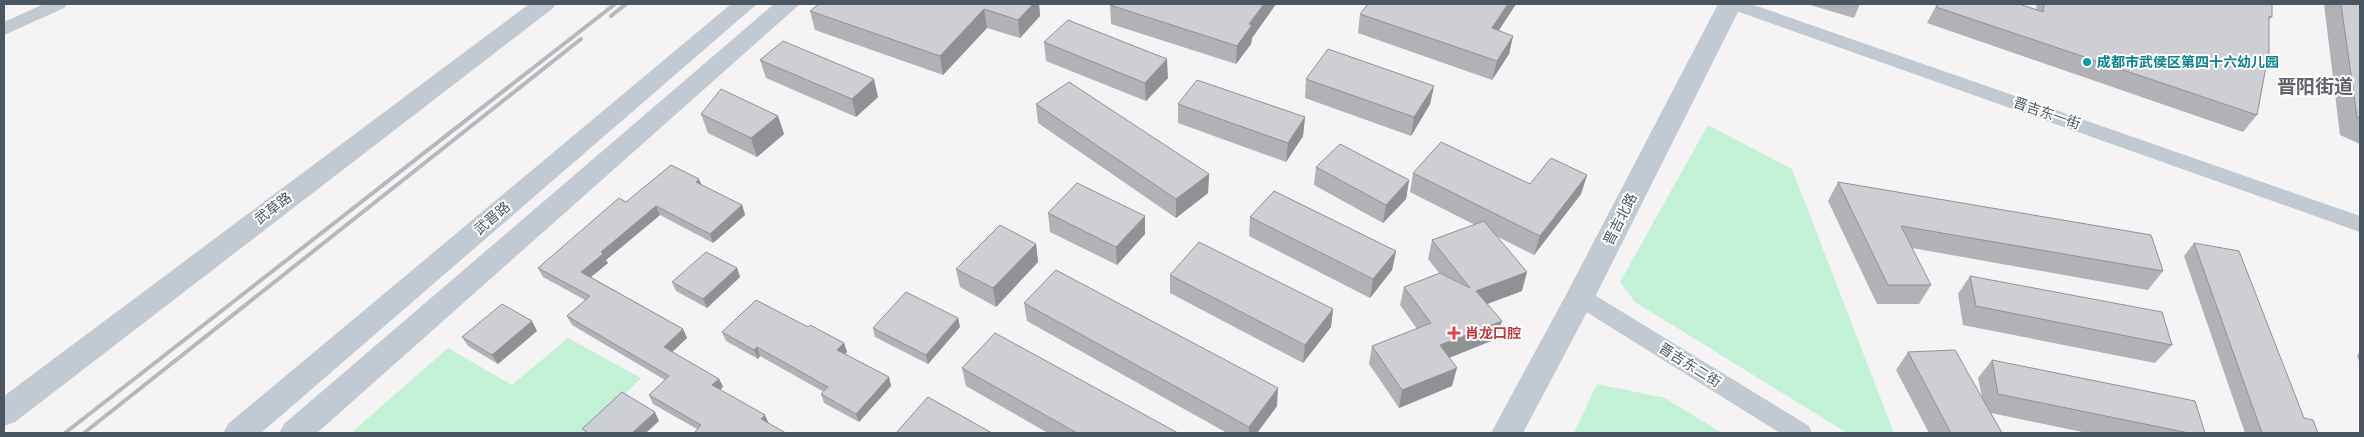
<svg xmlns="http://www.w3.org/2000/svg" width="2364" height="437" viewBox="0 0 2364 437" font-family="'Fira Sans Condensed','Noto Sans SC',sans-serif">
  <rect width="100%" height="100%" fill="#f5f3f3"/>
  <!-- green -->
  <g fill="#c3f1d5">
    <path d="M1708,125L1792,169L1894,433H1847L1635,302L1620,282Z"/>
    <path d="M568,338L641,378L586,433H351L448,348L512,385Z"/>
    <path d="M1597,384L1665,398L1722,433H1574Z"/>
  </g>
  <g fill="none" stroke-linecap="round" stroke-linejoin="round">
    <!-- minor -->
    <g fill="#c1cad2" fill-rule="evenodd">
      <path d="M44,4H67L64,8L4,35V22Z"/>
      <path d="M1725,4H1751L2360,216V232L1728,8Z"/>
      <path d="M1580,288L1588,291L1809,426L1812,433H1780L1572,303L1569,297L1572,291Z"/>
    </g>
    <!-- tertiary -->
    <g fill="#c1cad2" fill-rule="evenodd">
      <path d="M529,4H556L552,9L15,422L4,426V396Z"/>
      <path d="M731,4H757L261,433H223L228,424Z"/>
      <path d="M774,4H800L317,433H279L284,424Z"/>
      <path d="M1718,4H1742L1595,297L1523,433H1491L1567,293Z"/>
    </g>
    <!-- rail -->
    <g stroke="#b5b8bd" stroke-width="4">
      <path d="M611,16L626,4"/>
      <path d="M65,433L615,4"/>
      <path d="M84,433L581,39"/>
    </g>
  </g>
  <!-- wall -->
  <g fill="#b0b2b7">
    <path d="M819,4H1039L1040,16L1020,38L987,28L943,75L815,30L810,11Z"/>
    <path d="M1111,4H1276L1252,38L1251,44L1236,64L1111,24L1110,5Z"/>
    <path d="M1368,4H1516L1498,31L1513,36L1509,54L1492,80L1358,33L1360,14Z"/>
    <path d="M1807,4H1860L1854,18Z"/>
    <path d="M1937,4H2019L2036,9L2037,4H2272V17L2269,20V61L2266,65L2257,115L2243,132L1927,23Z"/>
    <path d="M2324,4H2360V144L2340,135Z"/>
    <path d="M1044,42L1168,78L1146,101L1046,61Z"/>
    <path d="M760,60L878,97L856,117L766,78Z"/>
    <path d="M1306,79L1434,86L1430,104L1411,136L1305,98Z"/>
    <path d="M1036,104L1209,174L1208,193L1176,218L1038,123Z"/>
    <path d="M1178,104L1305,117L1303,136L1286,162L1178,123Z"/>
    <path d="M701,114L778,116L784,134L757,157L708,133Z"/>
    <path d="M1316,167L1409,180L1406,199L1383,223L1314,185Z"/>
    <path d="M1413,173L1530,184L1587,175L1581,194L1534,255L1496,236L1522,291L1487,304L1496,339L1449,358L1452,386L1399,408L1369,364L1372,346L1417,329L1400,305L1404,287L1440,274L1428,259L1432,240L1475,225L1410,192Z"/>
    <path d="M1838,182L2163,271L2148,290L1912,248L1931,285L1919,304H1877L1828,201Z"/>
    <path d="M702,185L742,205L745,215L713,243L660,215L606,260L608,263L591,277L683,329L687,338L672,352L719,379L723,387L720,390L765,415L697,429L653,404L649,395L665,380L572,325L567,316L585,300L543,277L538,268L626,202Z"/>
    <path d="M1048,213L1145,234L1117,265L1050,232Z"/>
    <path d="M1250,217L1396,251L1392,270L1370,298L1249,236Z"/>
    <path d="M2194,243L2304,418L2318,433H2245L2184,256Z"/>
    <path d="M1036,244L1038,262L996,307L960,287L956,269Z"/>
    <path d="M737,268L740,277L707,308L676,291L672,282Z"/>
    <path d="M1170,275L1333,309L1331,327L1303,363L1170,293Z"/>
    <path d="M1970,276L2172,345L2155,363L1963,325L1958,294Z"/>
    <path d="M1024,303L1277,406L1257,433H1227L1027,321Z"/>
    <path d="M958,318L960,327L928,364L875,337L873,328Z"/>
    <path d="M808,327L844,343L847,352L845,354L889,377L891,386L859,422L824,403L821,394L824,392L760,356L758,359L726,341L722,332Z"/>
    <path d="M537,331L498,364L468,346L462,337Z"/>
    <path d="M1908,352L1982,397L1978,378L1992,360L2205,433H2087L1991,413L2002,433H1929L1896,370Z"/>
    <path d="M2360,353V364L2357,355Z"/>
    <path d="M962,368L1178,433H1048L966,386Z"/>
  </g>
  <!-- shaded-wall -->
  <g fill="#909195">
    <path d="M1033,4H1039L1040,16L1020,38L1018,20Z"/>
    <path d="M1264,4H1276L1252,38L1251,44L1236,64L1237,46L1249,24Z"/>
    <path d="M1508,4H1516L1488,47L1492,28Z"/>
    <path d="M984,9L987,28L943,75L940,56Z"/>
    <path d="M1513,36L1509,54L1492,80L1497,61Z"/>
    <path d="M1167,59L1168,78L1146,101L1145,83Z"/>
    <path d="M874,79L878,97L856,117L852,99Z"/>
    <path d="M1434,86L1430,104L1411,136L1414,117Z"/>
    <path d="M778,116L784,134L757,157L751,138Z"/>
    <path d="M1305,117L1303,136L1286,162L1288,143Z"/>
    <path d="M1209,174L1208,193L1176,218V199Z"/>
    <path d="M1587,175L1581,194L1534,255L1540,236Z"/>
    <path d="M699,179L703,188L696,182Z"/>
    <path d="M1409,180L1406,199L1383,223L1386,205Z"/>
    <path d="M742,205L745,215L713,243L710,234Z"/>
    <path d="M656,206L660,215L606,260L608,263L586,281L581,272L601,252Z"/>
    <path d="M1145,216V234L1117,265L1116,247Z"/>
    <path d="M1036,244L1038,262L996,307L993,288Z"/>
    <path d="M1396,251L1392,270L1370,298L1373,279Z"/>
    <path d="M737,268L740,277L707,308L703,299Z"/>
    <path d="M1527,272L1522,291L1471,310L1476,291Z"/>
    <path d="M1333,309L1331,327L1303,363L1305,345Z"/>
    <path d="M958,318L960,327L928,364L926,355Z"/>
    <path d="M532,321L537,331L498,364L492,355Z"/>
    <path d="M1502,321L1496,339L1436,363L1440,345Z"/>
    <path d="M683,329L687,338L668,356L664,347Z"/>
    <path d="M844,343L847,352L840,359L837,350Z"/>
    <path d="M757,347L760,356L758,359L754,350Z"/>
    <path d="M1457,368L1452,386L1399,408L1402,390Z"/>
    <path d="M889,377L891,386L859,422L856,414Z"/>
    <path d="M719,379L723,387L716,394L712,385Z"/>
    <path d="M1278,388L1277,406L1257,433H1249V427Z"/>
    <path d="M655,412L659,421L646,433H632Z"/>
    <path d="M765,415L769,424L761,419Z"/>
  </g>
  <!-- building -->
  <g fill="#cdcfd5" stroke="#909195">
    <path d="M819,4H1033L1018,20L984,9L940,56L810,11Z"/>
    <path d="M1111,4H1264L1249,24L1252,25L1237,46L1110,5Z"/>
    <path d="M1368,4H1508L1492,28L1513,36L1497,61L1360,14Z"/>
    <path d="M1938,4H2019L2043,12L2044,4H2272V17L2269,16V61H2267L2257,115L1936,7Z"/>
    <path d="M2341,4H2360V118L2357,117Z"/>
    <path d="M1068,20L1167,59L1145,83L1044,42Z"/>
    <path d="M783,41L874,79L852,99L760,60Z"/>
    <path d="M1328,49L1434,86L1414,117L1306,79Z"/>
    <path d="M1197,80L1305,117L1288,143L1178,104Z"/>
    <path d="M1069,82L1209,174L1176,199L1036,104Z"/>
    <path d="M721,89L778,116L751,138L701,114Z"/>
    <path d="M1441,142L1530,184L1551,158L1587,175L1540,236L1413,173Z"/>
    <path d="M1340,144L1409,180L1386,205L1316,167Z"/>
    <path d="M671,165L699,179L696,182L742,205L710,234L656,206L601,252L603,254L581,272L683,329L664,347L719,379L712,385L765,415L761,419L786,433H694L701,425L649,395L669,376L567,316L590,296L538,268L619,198L626,202Z"/>
    <path d="M1838,182L2151,235L2163,271L1901,226L1931,285H1888Z"/>
    <path d="M1077,183L1145,216L1116,247L1048,213Z"/>
    <path d="M1274,191L1396,251L1373,279L1250,217Z"/>
    <path d="M1484,221L1527,272L1476,291L1502,321L1440,345L1457,368L1402,390L1372,346L1431,323L1404,287L1440,273L1470,288L1432,240Z"/>
    <path d="M1000,225L1036,244L993,288L956,269Z"/>
    <path d="M1199,242L1333,309L1305,345L1170,275Z"/>
    <path d="M2194,243L2239,251L2304,418L2313,420L2318,433H2262Z"/>
    <path d="M706,252L737,268L703,299L672,282Z"/>
    <path d="M1056,270L1278,388L1249,427L1024,303Z"/>
    <path d="M1970,276L2162,312L2172,345L1976,306Z"/>
    <path d="M906,292L958,318L926,355L873,328Z"/>
    <path d="M756,300L808,327L810,325L844,343L837,350L889,377L856,414L821,394L828,387L757,347L754,350L722,332Z"/>
    <path d="M502,304L532,321L492,355L462,337Z"/>
    <path d="M995,333L1178,433H1077L962,368Z"/>
    <path d="M1955,350L2002,433H1951L1908,352Z"/>
    <path d="M1992,360L2195,401L2205,433H2189L1998,394Z"/>
    <path d="M622,392L655,412L632,433H586L587,432L582,429Z"/>
    <path d="M928,397L992,433H896Z"/>
  </g>
  <!-- markers -->
  <circle fill="#0f9aa8" stroke="#fff" stroke-width="2" cx="2087" cy="62" r="5"/>
  <path fill="#e0444e" stroke="#fff" stroke-width="2" d="M1451.5 325.5h5v5h5v5h-5v5h-5v-5h-5v-5h5z"/>
  <g text-anchor="middle" stroke-width="4" stroke-linejoin="round" paint-order="stroke">
    <!-- culture labels -->
    <g font-size="14" font-weight="bold" fill="#0d838f" stroke="#fff" text-anchor="start">
      <text x="2097" y="67">成都市武侯区第四十六幼儿园</text>
    </g>
    <!-- street labels -->
    <g font-size="14" fill="#4a5661" stroke="#fff">
      <text transform="translate(2047 113) rotate(19)" y="5">晋吉东一街</text>
      <text transform="translate(273 208) rotate(-37)" y="5">武草路</text>
      <text transform="translate(492 218) rotate(-40)" y="5">武晋路</text>
      <text transform="translate(1620 219) rotate(-63)" y="5">晋吉北路</text>
      <text transform="translate(1690 365) rotate(32)" y="5">晋吉东二街</text>
    </g>
    <!-- health labels -->
    <g font-size="14" font-weight="bold" fill="#be3a42" stroke="#fff" text-anchor="start">
      <text x="1465" y="338">肖龙口腔</text>
    </g>
    <!-- district labels -->
    <g font-size="19" font-weight="bold" fill="#5f6368" stroke="#fff">
      <text x="2315" y="93">晋阳街道</text>
    </g>
  </g>
  <!-- border -->
  <rect width="2364" height="437" fill="none" stroke="#4a5661" stroke-width="10"/>
</svg>
